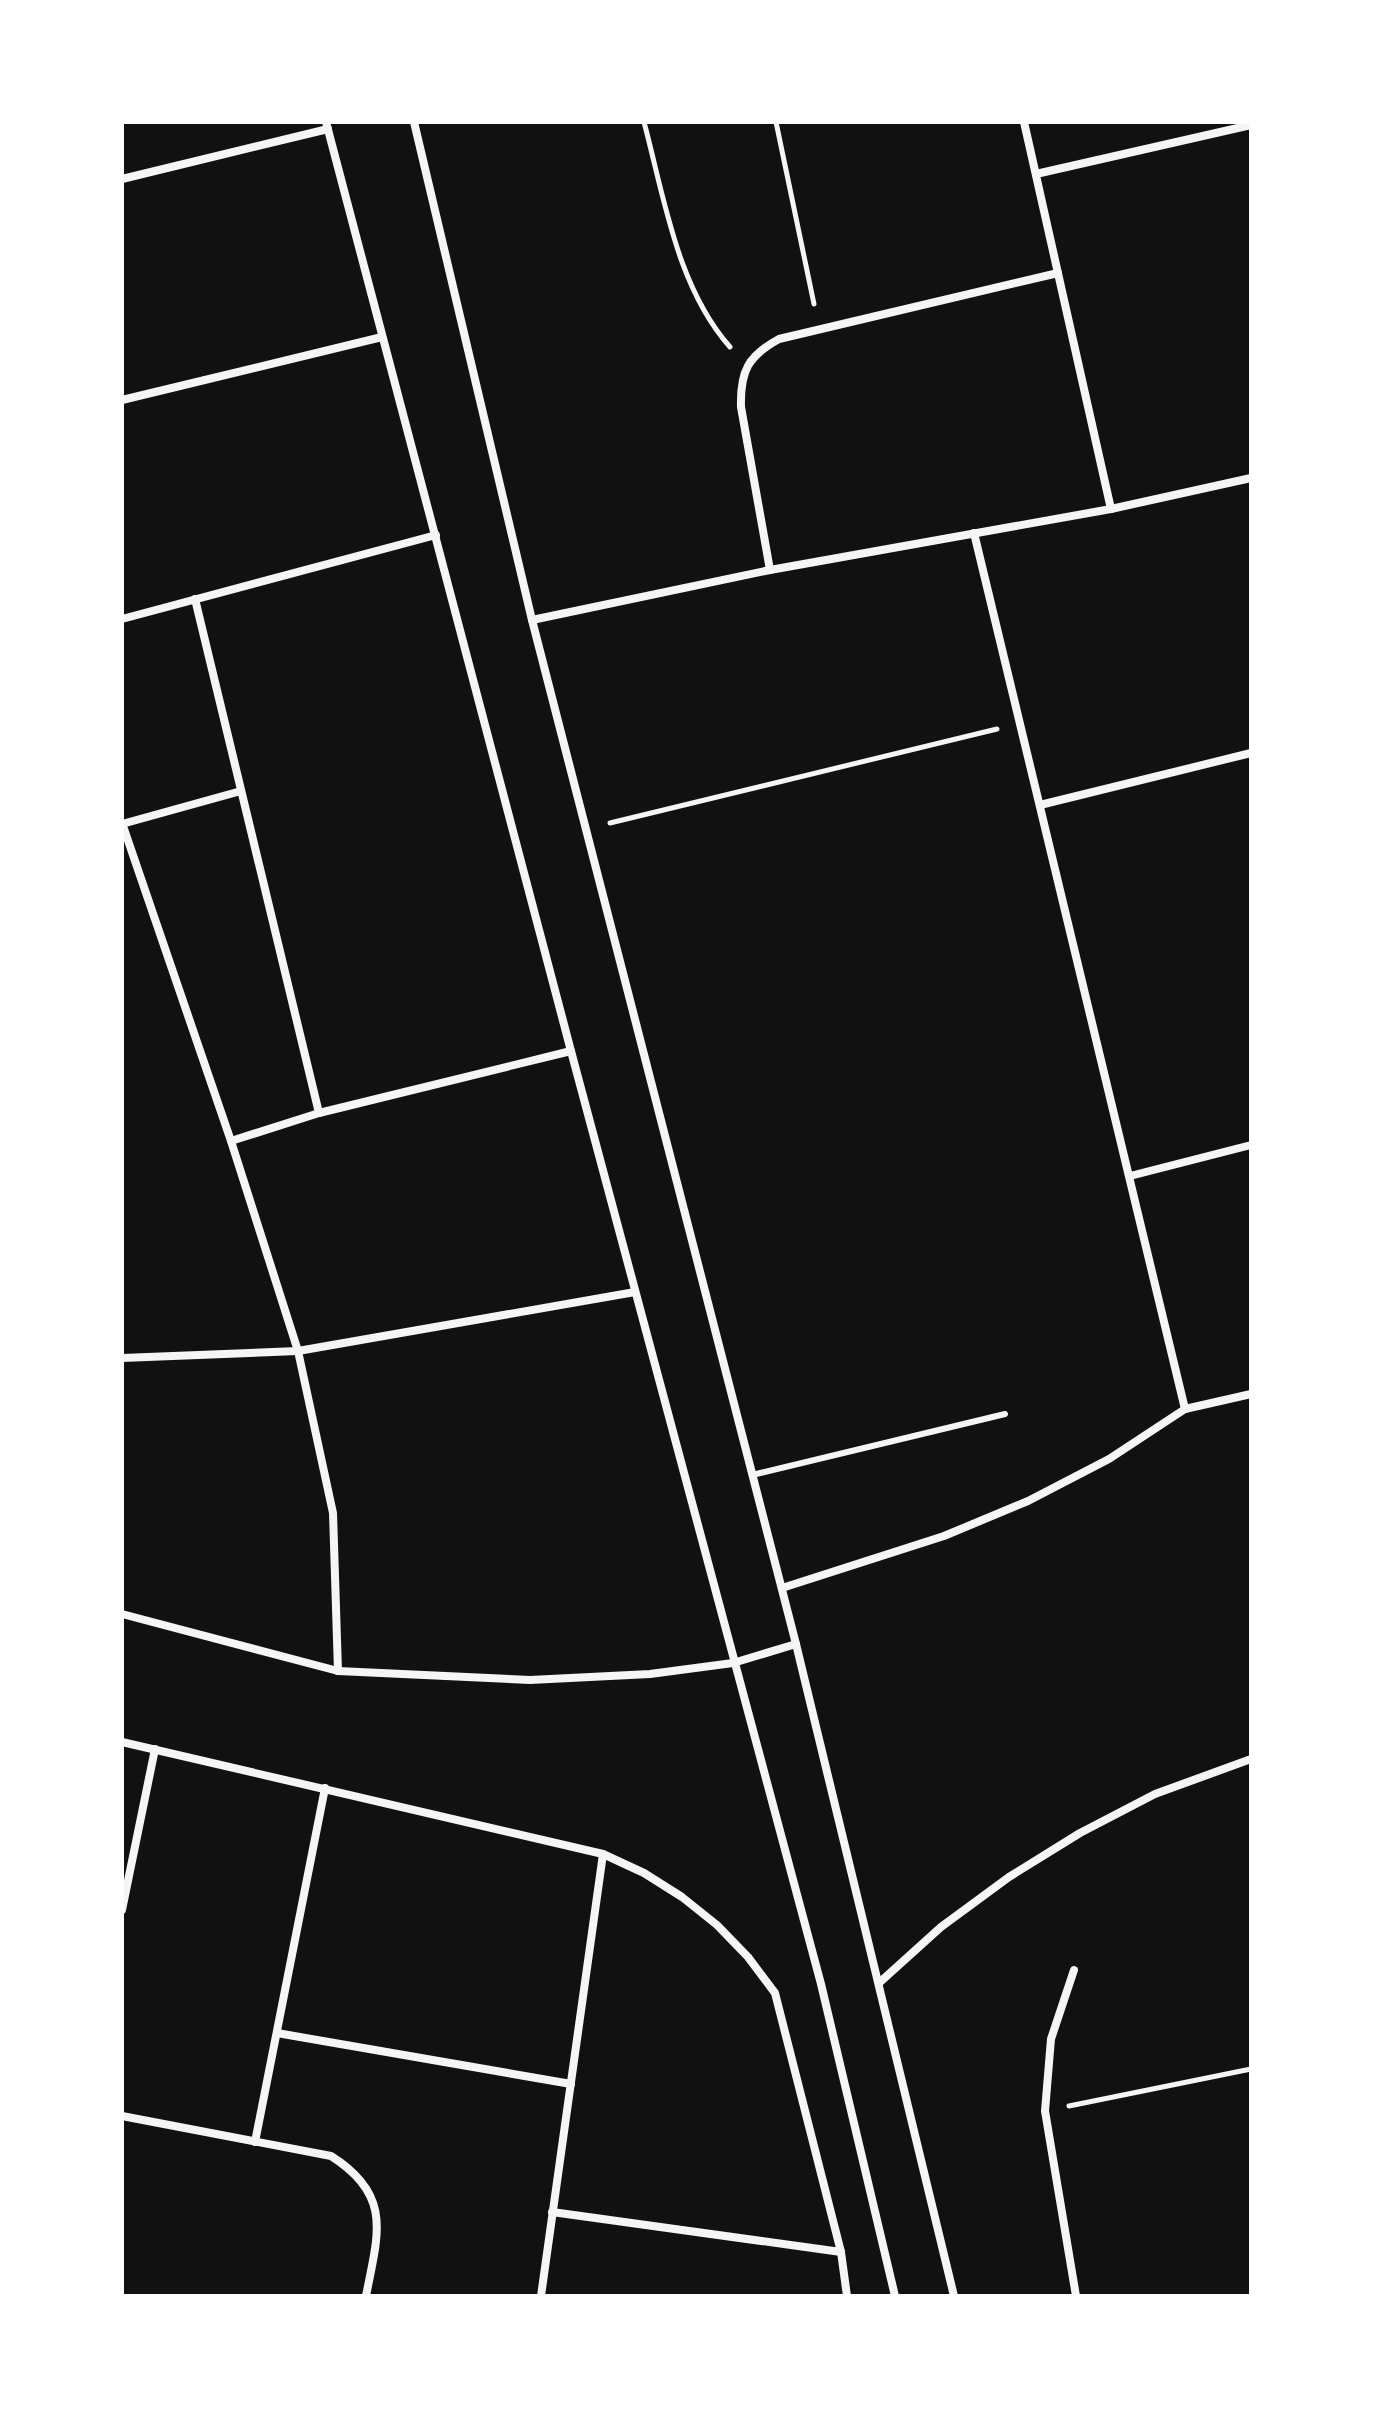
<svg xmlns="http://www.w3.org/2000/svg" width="1373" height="2418" viewBox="0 0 1373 2418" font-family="Spectral,serif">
  <rect width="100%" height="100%" fill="#111"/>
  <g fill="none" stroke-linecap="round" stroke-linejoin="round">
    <!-- path -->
    <g stroke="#f5f5f5" stroke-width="5">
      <path d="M644,122C664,197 677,287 730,347"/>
      <path d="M776,122L814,304"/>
      <path d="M610,823L997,729"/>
      <path d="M1069,2106L1251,2069"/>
    </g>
    <!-- service -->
    <path stroke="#f5f5f5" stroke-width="6" d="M752,1475L1005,1414"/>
    <!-- minor -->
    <g stroke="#f5f5f5" stroke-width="8">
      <path d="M326,122L571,1051L821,1984L895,2296"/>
      <path d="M414,122L532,620L796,1644L954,2296"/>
      <path d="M1024,122L1111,509"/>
      <path d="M1036,174L1251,125"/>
      <path d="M122,179L328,129"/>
      <path d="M122,400L382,337"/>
      <path d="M974,533L1185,1409"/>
      <path d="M770,570L741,407C740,371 748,356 779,339L1058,273"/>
      <path d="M195,599L319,1113"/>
      <path d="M122,619L436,535"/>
      <path d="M532,620L770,570L1111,509L1251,478"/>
      <path d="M1040,805L1251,753"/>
      <path d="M122,823L231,1141L298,1351L333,1513L338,1671"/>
      <path d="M122,824L241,791"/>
      <path d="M231,1141L319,1113L571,1051"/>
      <path d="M1130,1176L1251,1145"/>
      <path d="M122,1358L298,1351L635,1292"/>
      <path d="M782,1588L944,1536L1028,1501L1109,1459L1185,1409L1251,1394"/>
      <path d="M122,1614L338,1671L530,1680L650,1674L733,1663L796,1644"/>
      <path d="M122,1742L603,1854L644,1873L682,1897L717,1925L748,1957L775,1993L841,2252L847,2296"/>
      <path d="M122,1910L155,1749"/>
      <path d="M1074,1970L1051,2039L1045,2111L1076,2296"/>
      <path d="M879,1983L941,1927L1009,1877L1080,1833L1155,1794L1251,1759"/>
      <path d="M277,2033L571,2084"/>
      <path d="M122,2116L331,2156C393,2195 378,2234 366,2296"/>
      <path d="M255,2142L325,1788"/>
      <path d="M552,2212L841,2252"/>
      <path d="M541,2296L603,1854"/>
    </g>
  </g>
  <!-- border -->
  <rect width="1373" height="2418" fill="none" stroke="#ffffff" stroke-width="248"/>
</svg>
